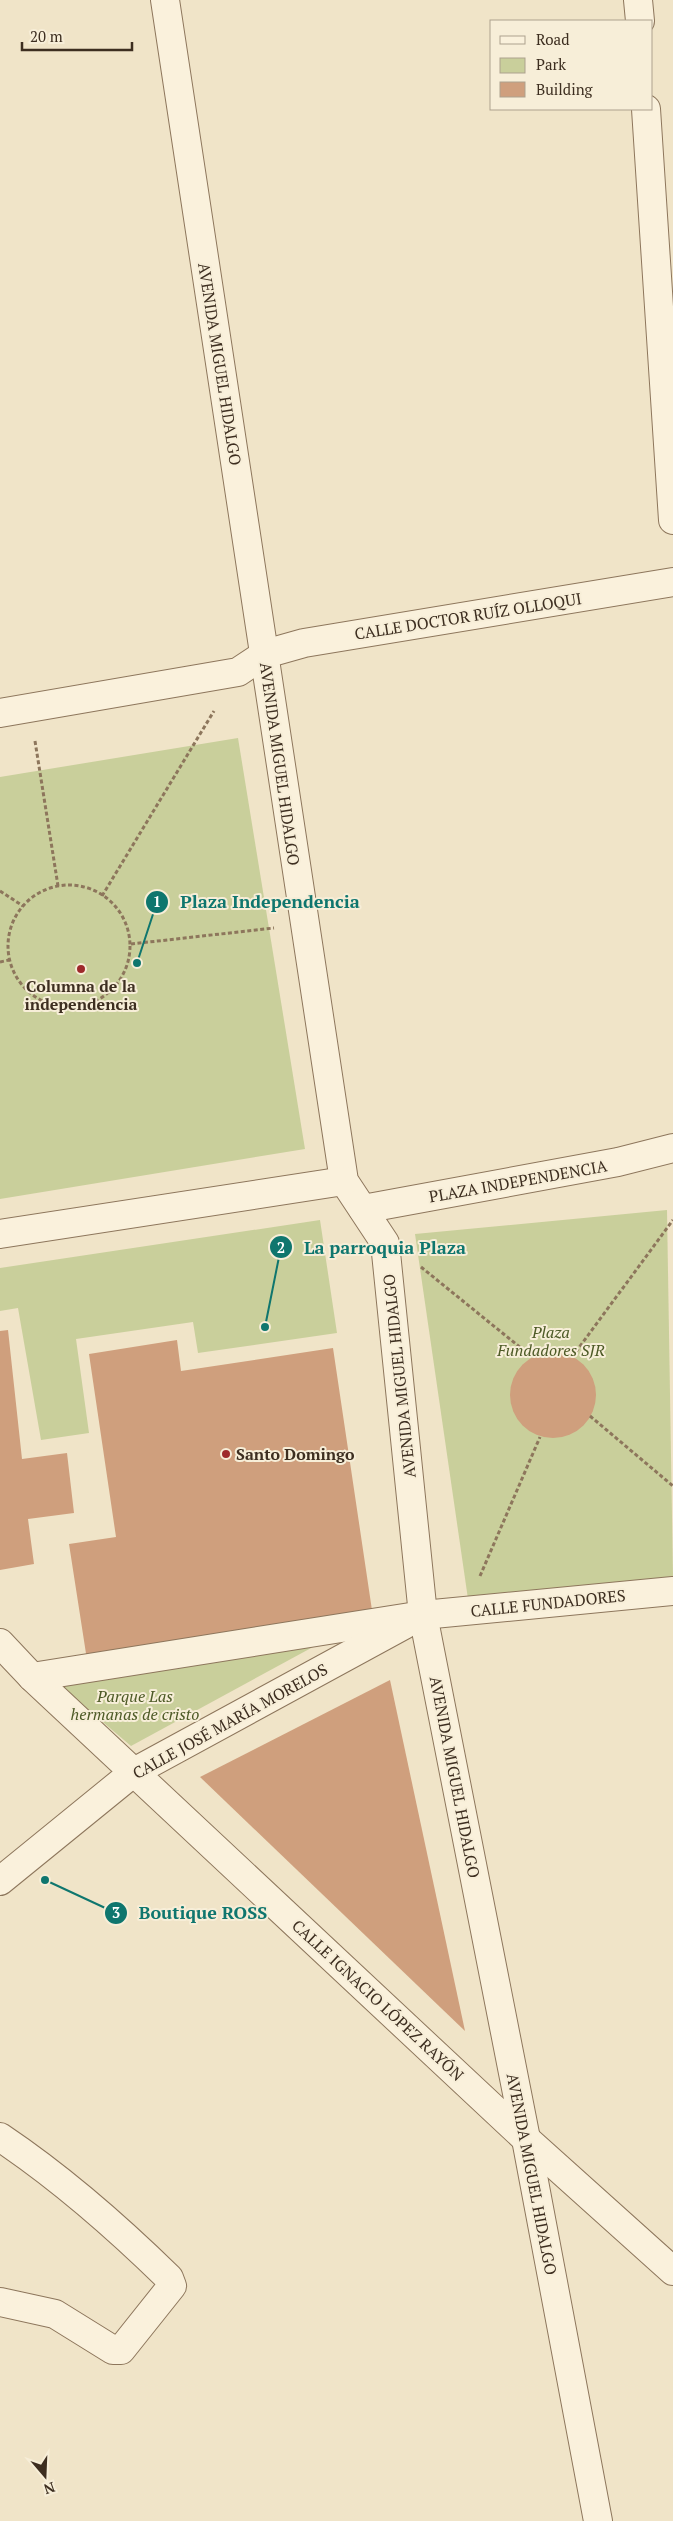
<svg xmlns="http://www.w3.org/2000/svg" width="673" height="2521" viewBox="0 0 673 2521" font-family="'PT Serif',serif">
  <rect width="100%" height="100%" fill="#f0e4c8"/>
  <!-- green -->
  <g fill="#c9cf9b">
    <path d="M238,738L305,1149L0,1199V777Z"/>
    <path d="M667,1210L673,1577L468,1599L415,1234Z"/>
    <path d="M320,1220L337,1333L198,1353L193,1322L76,1339L89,1433L41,1440L18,1308L0,1311V1268Z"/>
    <path d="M324,1641L131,1746L57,1683Z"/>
  </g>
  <!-- building -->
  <g fill="#cf9f7d">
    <path d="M8,1330L22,1459L67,1453L74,1513L28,1519L34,1564L0,1570V1331Z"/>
    <path d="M177,1340L181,1371L333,1348L373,1617L87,1660L69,1544L116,1537L89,1354Z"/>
    <circle cx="553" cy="1395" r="43"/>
    <path d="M390,1680L465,2031L200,1777Z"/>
  </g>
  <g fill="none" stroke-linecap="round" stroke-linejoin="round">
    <!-- minor casing -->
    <g stroke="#8d765c" stroke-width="30">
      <g id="minor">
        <path d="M165,0L344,1181L385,1243L423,1615L526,2139L598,2521"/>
        <path d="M638,0L640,21"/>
        <path d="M646,109L673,520"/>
        <path d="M0,713L238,672L265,654L304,643L673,582"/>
        <path d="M363,1209L618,1162L673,1148"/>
        <path d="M0,1234L344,1181"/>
        <path d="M0,1643L32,1677L526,2139L673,2271"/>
        <path d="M32,1677L423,1615L673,1591"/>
        <path d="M0,1881L134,1772L404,1625"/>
        <path d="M0,2137C61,2178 116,2226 169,2278L172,2286L121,2350H113L55,2314L0,2302"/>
      </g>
    </g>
    <!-- path -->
    <g stroke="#8d765c" stroke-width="3" stroke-dasharray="4 2.5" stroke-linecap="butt">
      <path d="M35,741L58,886"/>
      <circle cx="69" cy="946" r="61"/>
      <path d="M0,891L23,906"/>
      <path d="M102,896L214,711"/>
      <path d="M131,944L274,928"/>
      <path d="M0,962L9,960"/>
      <path d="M421,1267L532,1357"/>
      <path d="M572,1357L673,1220"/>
      <path d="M590,1416L673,1486"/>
      <path d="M480,1576L540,1437"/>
    </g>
    <!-- minor -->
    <use href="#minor" stroke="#faf1dc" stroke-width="28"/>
  </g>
  <!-- markers -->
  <g fill="#9e2a2b" stroke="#f7eed8" stroke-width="2">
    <circle cx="81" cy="969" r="5"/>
    <circle cx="226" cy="1454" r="5"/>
  </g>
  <g text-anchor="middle" stroke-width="4" stroke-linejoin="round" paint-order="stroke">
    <!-- street labels -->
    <g font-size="16" fill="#3d2e20" stroke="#f7eed8">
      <text transform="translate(220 364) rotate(81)" y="6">AVENIDA MIGUEL HIDALGO</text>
      <text transform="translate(468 616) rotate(-9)" y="6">CALLE DOCTOR RUÍZ OLLOQUI</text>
      <text transform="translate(280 764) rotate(82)" y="6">AVENIDA MIGUEL HIDALGO</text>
      <text transform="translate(518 1181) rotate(-10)" y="6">PLAZA INDEPENDENCIA</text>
      <text transform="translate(399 1376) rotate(-96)" y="6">AVENIDA MIGUEL HIDALGO</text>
      <text transform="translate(548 1603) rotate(-6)" y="6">CALLE FUNDADORES</text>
      <text transform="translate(230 1721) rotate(-29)" y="6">CALLE JOSÉ MARÍA MORELOS</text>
      <text transform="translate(455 1777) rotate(79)" y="6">AVENIDA MIGUEL HIDALGO</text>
      <text transform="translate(378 2000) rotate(43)" y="6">CALLE IGNACIO LÓPEZ RAYÓN</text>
      <text transform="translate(532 2174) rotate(79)" y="6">AVENIDA MIGUEL HIDALGO</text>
    </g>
    <!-- poi labels -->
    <g font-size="16" font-weight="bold" fill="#3d2e20" stroke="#f7eed8">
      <text x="81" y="992">Columna de la<tspan x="81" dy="18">independencia</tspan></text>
      <text x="236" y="1460" text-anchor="start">Santo Domingo</text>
    </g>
    <!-- park labels -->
    <g font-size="16" font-style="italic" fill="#4d5a26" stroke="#f7eed8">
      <text x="551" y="1338">Plaza<tspan x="551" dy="18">Fundadores SJR</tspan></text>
      <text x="135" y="1702">Parque Las<tspan x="135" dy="18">hermanas de cristo</tspan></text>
    </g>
  </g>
  <!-- callouts -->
  <path fill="none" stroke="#0f766e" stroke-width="2" d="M137 963L157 902M265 1327L281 1247M45 1880L116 1913"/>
  <g fill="#0f766e" stroke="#f7eed8" stroke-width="2">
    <circle cx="137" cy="963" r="5"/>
    <circle cx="265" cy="1327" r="5"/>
    <circle cx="45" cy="1880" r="5"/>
    <circle cx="157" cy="902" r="12"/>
    <circle cx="281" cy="1247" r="12"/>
    <circle cx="116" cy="1913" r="12"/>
  </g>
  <g font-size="15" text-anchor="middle" font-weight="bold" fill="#fff">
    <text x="157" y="907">1</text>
    <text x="281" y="1253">2</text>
    <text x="116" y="1918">3</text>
  </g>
  <g font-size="18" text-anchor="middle" font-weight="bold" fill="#0f766e" stroke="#f7eed8" stroke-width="4" stroke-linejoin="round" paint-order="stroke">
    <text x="270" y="908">Plaza Independencia</text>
    <text x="385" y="1254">La parroquia Plaza</text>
    <text x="203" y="1919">Boutique ROSS</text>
  </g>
  <!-- legend -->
  <rect x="490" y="20" width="162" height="90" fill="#f7eed8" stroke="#ada18e"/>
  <rect x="500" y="36" width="25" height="8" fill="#faf1dc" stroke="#ada18e"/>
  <text x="536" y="45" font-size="15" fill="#3d2e20">Road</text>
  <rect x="500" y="58" width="25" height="15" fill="#c9cf9b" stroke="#ada18e"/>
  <text x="536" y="70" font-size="15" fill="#3d2e20">Park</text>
  <rect x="500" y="82" width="25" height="15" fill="#cf9f7d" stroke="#ada18e"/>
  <text x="536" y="95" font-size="15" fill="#3d2e20">Building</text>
  <!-- north arrow -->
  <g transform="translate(45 2476) rotate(161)" stroke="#f7eed8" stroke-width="4" paint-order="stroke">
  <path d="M0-4L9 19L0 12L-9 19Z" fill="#3d2e20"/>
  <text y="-8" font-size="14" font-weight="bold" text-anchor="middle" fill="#3d2e20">N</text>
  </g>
  <!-- scale -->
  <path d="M22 42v8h110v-8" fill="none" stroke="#3d2e20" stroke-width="2.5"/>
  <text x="30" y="42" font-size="15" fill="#3d2e20" stroke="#f7eed8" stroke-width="4" paint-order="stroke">20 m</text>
</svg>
